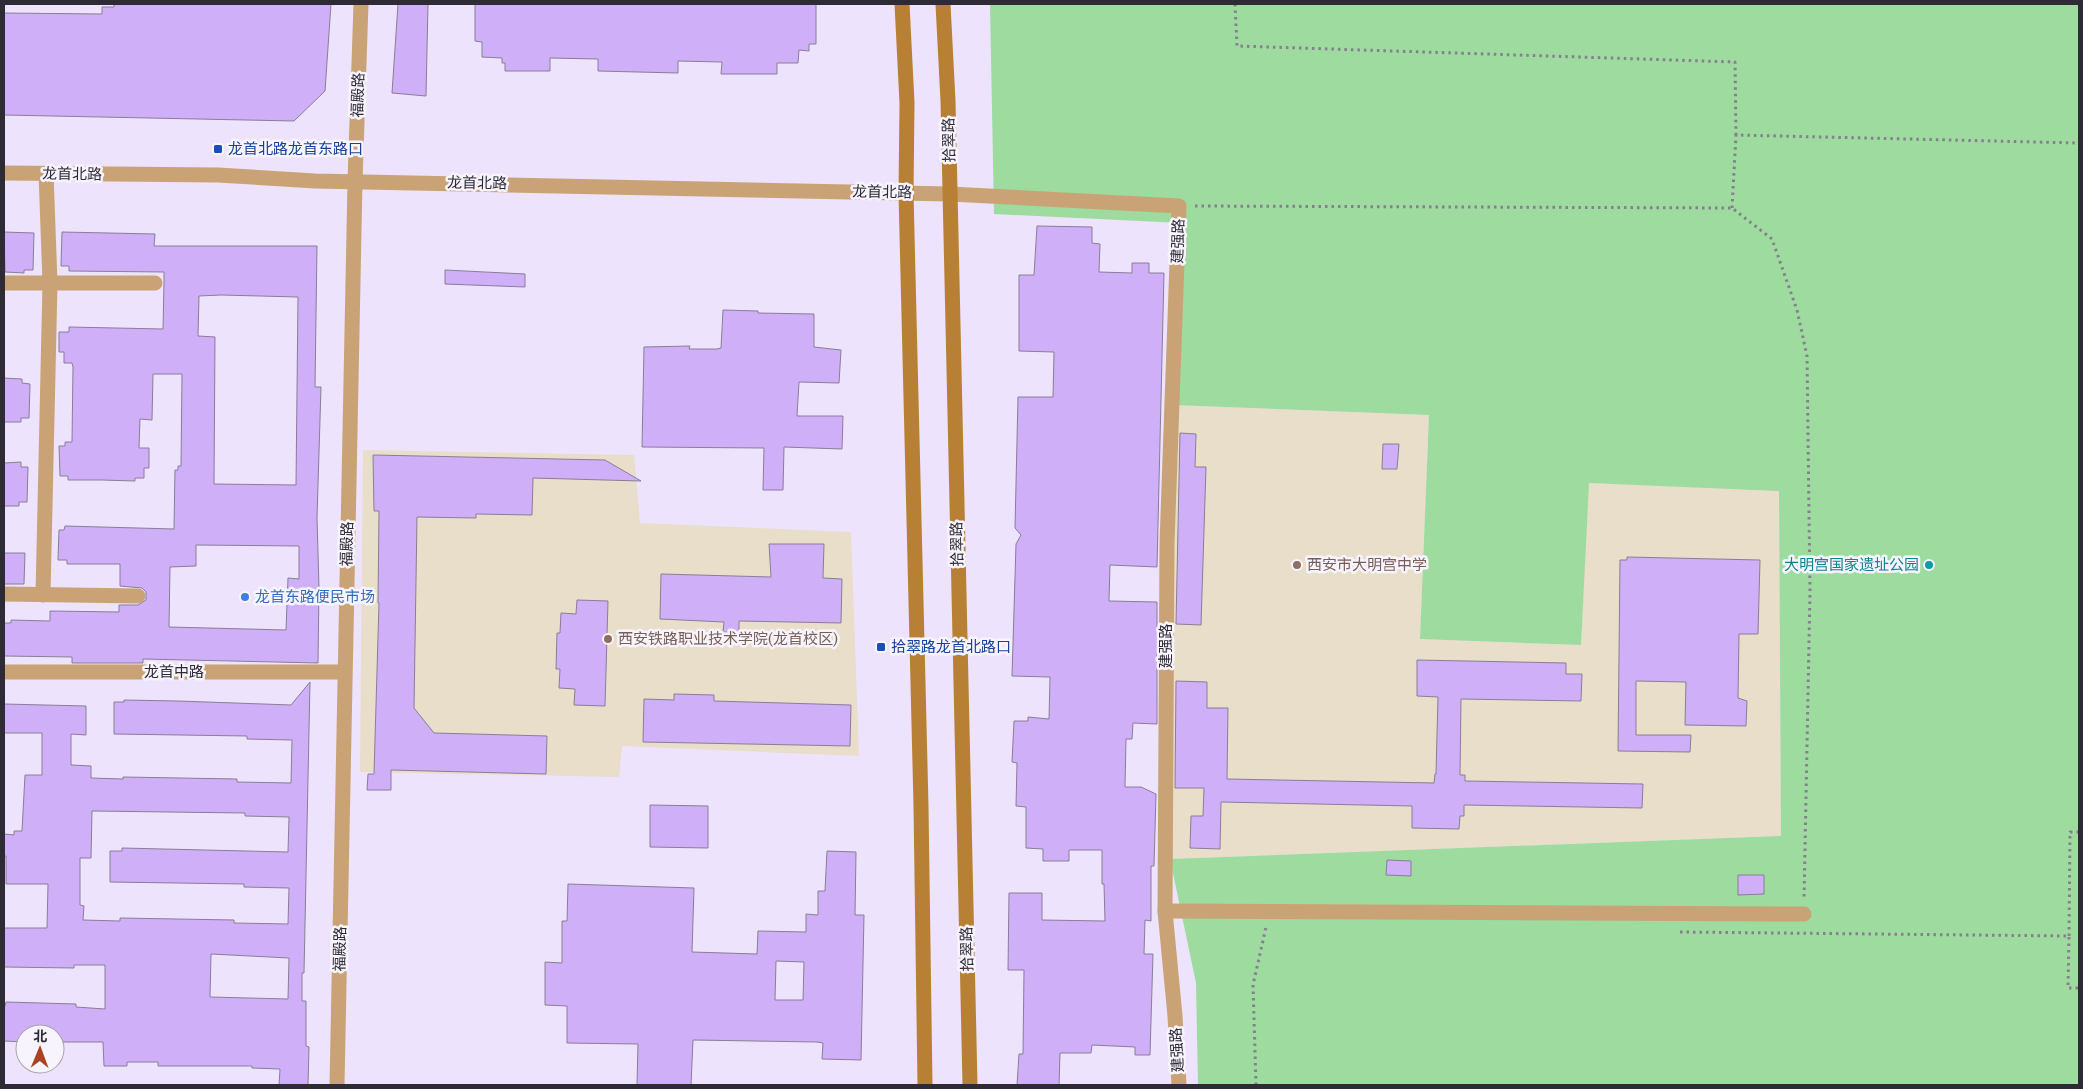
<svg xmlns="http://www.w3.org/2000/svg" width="2083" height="1089" viewBox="0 0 2083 1089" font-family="'Libre Baskerville','Noto Sans SC',serif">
  <rect width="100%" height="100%" fill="#eee3fc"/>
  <!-- education -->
  <g fill="#e8dec9">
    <path d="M1173,405L1429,415L1420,639L1581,645L1588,483L1779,490L1781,836L1170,859Z"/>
    <path d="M363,450L634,455L640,523L851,532L859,756L622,746L619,777L360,772Z"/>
  </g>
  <!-- green -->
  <path fill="#9ddb9e" d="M990,4H2079V1085H1198L1196,983L1170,859L1781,836L1779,491L1589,483L1581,645L1420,639L1429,415L1173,405L1181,223L994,214Z"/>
  <!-- building -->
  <g fill="#cfaff8" stroke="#887e95" fill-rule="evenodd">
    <path d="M114,4H331L325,91L294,121L4,115V13L102,14V7H114Z"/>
    <path d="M398,4H428L426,96L392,93Z"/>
    <path d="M475,4H816V44H809V51L799,50L798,63H777V74H721L722,62L678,61V73L598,71V59L550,58V71H505V63H502V58L482,57V42L475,41Z"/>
    <path d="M1037,226L1092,227V243L1100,244L1099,272L1132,273V263H1149V273H1164L1157,567L1110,565L1109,601L1157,602V724L1133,723L1132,739H1126L1125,787H1141L1156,794L1154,866H1151V921L1145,920L1144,954H1153L1150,1055H1135V1047L1092,1045L1091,1053H1060L1059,1085H1017L1019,1054H1023L1024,970H1008L1009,893H1042V920L1105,921L1104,884H1102V850H1069V861H1043V849L1026,848V807L1016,806L1017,763L1012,762L1014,721H1028V717L1049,719L1050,677L1012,676L1016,544L1021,535L1015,528L1018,397H1053L1054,352L1019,351V275H1034Z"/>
    <path d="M4,232L34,233L33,270H24V273L5,272Z"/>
    <path d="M62,232L155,234L154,246H317L315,387H321L317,518L319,588L318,663L143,659V663H72V657L4,656V623H11V620L50,621V611L119,612V605H138L146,600V592L142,588L120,586V564H67V560H58L59,530H64L65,526L174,529L175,470H178V466H181L182,374H153L152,420L140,419L139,448H149V468H144V478H135V481L102,480H68V476H60L59,446H65V442H72L73,367L72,363H64V352H59V332H69V327L163,329L164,283V272L69,271V266H61ZM221,295L298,297L296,485L214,484L215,337L198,336L199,296ZM196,545L299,546V579L288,578L286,630L169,627L170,567L196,566Z"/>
    <path d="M445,270L525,274V287L445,284Z"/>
    <path d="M723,310L758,311V313L814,314V347L841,350L839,383L799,382L797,416H843L842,449L784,447L783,490H763L764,448L642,447L644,347L690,346L689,349H717L721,348Z"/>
    <path d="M4,378L22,379V383L30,384L29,418H21V422H4Z"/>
    <path d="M1180,433L1196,434L1195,467H1206L1201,625L1176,624Z"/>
    <path d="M1383,444H1399L1397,469H1382Z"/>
    <path d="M373,455L605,460L641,481L533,478L532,515L476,514V518L417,517L414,708L434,733L547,736L546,774L391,770V790H367L368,774H374L379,603H378L379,511H374Z"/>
    <path d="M21,462V467H28L27,502H19V506H4V463Z"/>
    <path d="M769,544H824L823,578L842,579L841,623L739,621V633L723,632L724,622L660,619L661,574L771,577Z"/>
    <path d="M4,553H25L24,584H4Z"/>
    <path d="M1627,557L1760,560L1758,634H1739L1738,698L1747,701L1746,726L1685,725L1686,682L1636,681V735H1691L1690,752L1618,751L1620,560H1627Z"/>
    <path d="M577,600L608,601L605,706L574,705L575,689L559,688L560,669H556L557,633H560L561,613L576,614Z"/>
    <path d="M1417,660L1566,663V674H1582L1581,701L1461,699L1460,775H1465V781L1643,784L1642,808L1464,805V816H1460L1459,829L1412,828V806L1221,802L1220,849L1190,848L1191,816H1203L1204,788H1175L1176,681L1207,682V708H1228L1227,779L1434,783L1435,774H1436L1438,697L1417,696Z"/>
    <path d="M310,682L304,973H302V1001H306V1046L309,1047L308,1085H279L280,1069L252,1068V1066H158V1062H127V1066H104L103,1042H55V1034H25V1042L4,1041V1005L5,1006L6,1002L76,1004V1007L105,1009V965H74V968L4,967V928H47L48,884H6V856H4V834L14,835V831H22L25,775H42V733H4V704L86,706V735L71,734V765L91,766V778L123,779V777L237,779V782L291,783L292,740L247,739V736L114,734V702H124V700L178,701L291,705ZM92,811L245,813V816L289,817L288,852L122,848V851H110V882L244,884V887L289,888L288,924L234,923V920L120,918V921L83,920L84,906L80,905V858H91ZM211,954L289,958L288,999L210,997Z"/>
    <path d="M674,694L714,695V701L851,705L850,746L643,742L644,699L674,700Z"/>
    <path d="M650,805L708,806V848L650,847Z"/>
    <path d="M827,851L856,852L855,915H864L861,1060L822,1059L823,1043L817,1042L693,1040L691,1085H637L638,1044L567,1043V1006L545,1005V962L562,963V921H567L568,884L694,888L692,952L757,954L758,931L806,932V914L818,915V891H825ZM776,961L804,962L803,1000H775Z"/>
    <path d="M1387,860L1411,861V876L1386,875Z"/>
    <path d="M1738,875H1764V894L1738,895Z"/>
  </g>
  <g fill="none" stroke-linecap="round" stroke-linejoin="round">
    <!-- path -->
    <g stroke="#867f8f" stroke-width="3" stroke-dasharray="2.5 4" stroke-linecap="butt">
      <path d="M1235,4L1237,46L1735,62L1736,135"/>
      <path d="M1195,206L1732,208L1772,239L1797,310L1807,356L1810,591L1804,900"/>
      <path d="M1732,208L1736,135L2079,143"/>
      <path d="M1680,932L2069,936L2068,988H2079"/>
      <path d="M2069,936L2070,832H2079"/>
      <path d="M1256,1085L1253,985L1266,927"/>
    </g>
    <!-- minor -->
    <g stroke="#c9a376" stroke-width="15">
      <path d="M950,194L1179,206L1167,543L1165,911L1175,1016L1179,1085"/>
      <path d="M4,283H155"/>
      <path d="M4,594L138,596"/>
      <path d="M43,595L50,283L46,173"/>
      <path d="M4,672H344"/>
      <path d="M1165,911L1804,914"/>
    </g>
    <!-- tertiary -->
    <g stroke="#c9a376" stroke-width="15">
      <path d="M4,173L218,175L315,181L950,194"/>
      <path d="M337,1085L355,181L361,4"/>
    </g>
    <!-- secondary -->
    <g stroke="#b88034" stroke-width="15">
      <path d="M902,4L907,103L906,193L921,806L925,1085"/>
      <path d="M943,4L948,101L970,1085"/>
    </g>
  </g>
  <!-- markers -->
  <g fill="#1a4fb4" stroke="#f8f4fe" stroke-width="2">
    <rect x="213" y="144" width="10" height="10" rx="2.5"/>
    <rect x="876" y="642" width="10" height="10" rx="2.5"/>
  </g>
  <g fill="#8d6e63" stroke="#f8f4fe" stroke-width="2">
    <circle cx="1297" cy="565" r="5"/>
    <circle cx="608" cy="639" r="5"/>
  </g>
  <circle fill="#0f9aa8" stroke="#f8f4fe" stroke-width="2" cx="1929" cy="565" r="5"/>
  <circle fill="#3f7fe0" stroke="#f8f4fe" stroke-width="2" cx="245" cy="597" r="5"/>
  <g text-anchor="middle" stroke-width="5" stroke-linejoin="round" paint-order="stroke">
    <!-- street labels -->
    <g font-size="15" fill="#2f2b34" stroke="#f8f4fe">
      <text transform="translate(358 95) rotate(-88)" y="5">福殿路</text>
      <text transform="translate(949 140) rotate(-91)" y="5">拾翠路</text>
      <text transform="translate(72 174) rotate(1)" y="5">龙首北路</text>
      <text transform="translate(477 183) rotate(1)" y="5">龙首北路</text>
      <text transform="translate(882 192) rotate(1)" y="5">龙首北路</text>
      <text transform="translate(1178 241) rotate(-88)" y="5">建强路</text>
      <text transform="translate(347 544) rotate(-89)" y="5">福殿路</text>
      <text transform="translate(957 544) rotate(-91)" y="5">拾翠路</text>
      <text transform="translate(1166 646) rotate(-90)" y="5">建强路</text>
      <text x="174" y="677">龙首中路</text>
      <text transform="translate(340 949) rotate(-89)" y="5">福殿路</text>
      <text transform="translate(967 949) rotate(-91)" y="5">拾翠路</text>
      <text transform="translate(1177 1050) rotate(-93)" y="5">建强路</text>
    </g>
    <!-- transit labels -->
    <g font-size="15" fill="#164399" stroke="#f8f4fe" text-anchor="start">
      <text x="228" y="154">龙首北路龙首东路口</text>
      <text x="891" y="652">拾翠路龙首北路口</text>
    </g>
    <!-- education labels -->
    <g font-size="15" fill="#785e54" stroke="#f8f4fe" text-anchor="start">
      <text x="1307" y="570">西安市大明宫中学</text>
      <text x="618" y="644">西安铁路职业技术学院(龙首校区)</text>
    </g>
    <!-- culture labels -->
    <g font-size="15" fill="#0d838f" stroke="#f8f4fe" text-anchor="end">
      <text x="1919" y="570">大明宫国家遗址公园</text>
    </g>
    <!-- shop labels -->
    <g font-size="15" fill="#366cbe" stroke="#f8f4fe" text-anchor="start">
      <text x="255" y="602">龙首东路便民市场</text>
    </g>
  </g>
  <!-- border -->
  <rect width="2083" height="1089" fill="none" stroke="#2f2b34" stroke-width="10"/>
  <!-- north arrow -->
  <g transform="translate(40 1049) rotate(1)"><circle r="24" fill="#f8f4fe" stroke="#a8a4ad"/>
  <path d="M0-4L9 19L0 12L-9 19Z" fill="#aa4321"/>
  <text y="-8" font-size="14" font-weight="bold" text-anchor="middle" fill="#2f2b34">北</text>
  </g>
</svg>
